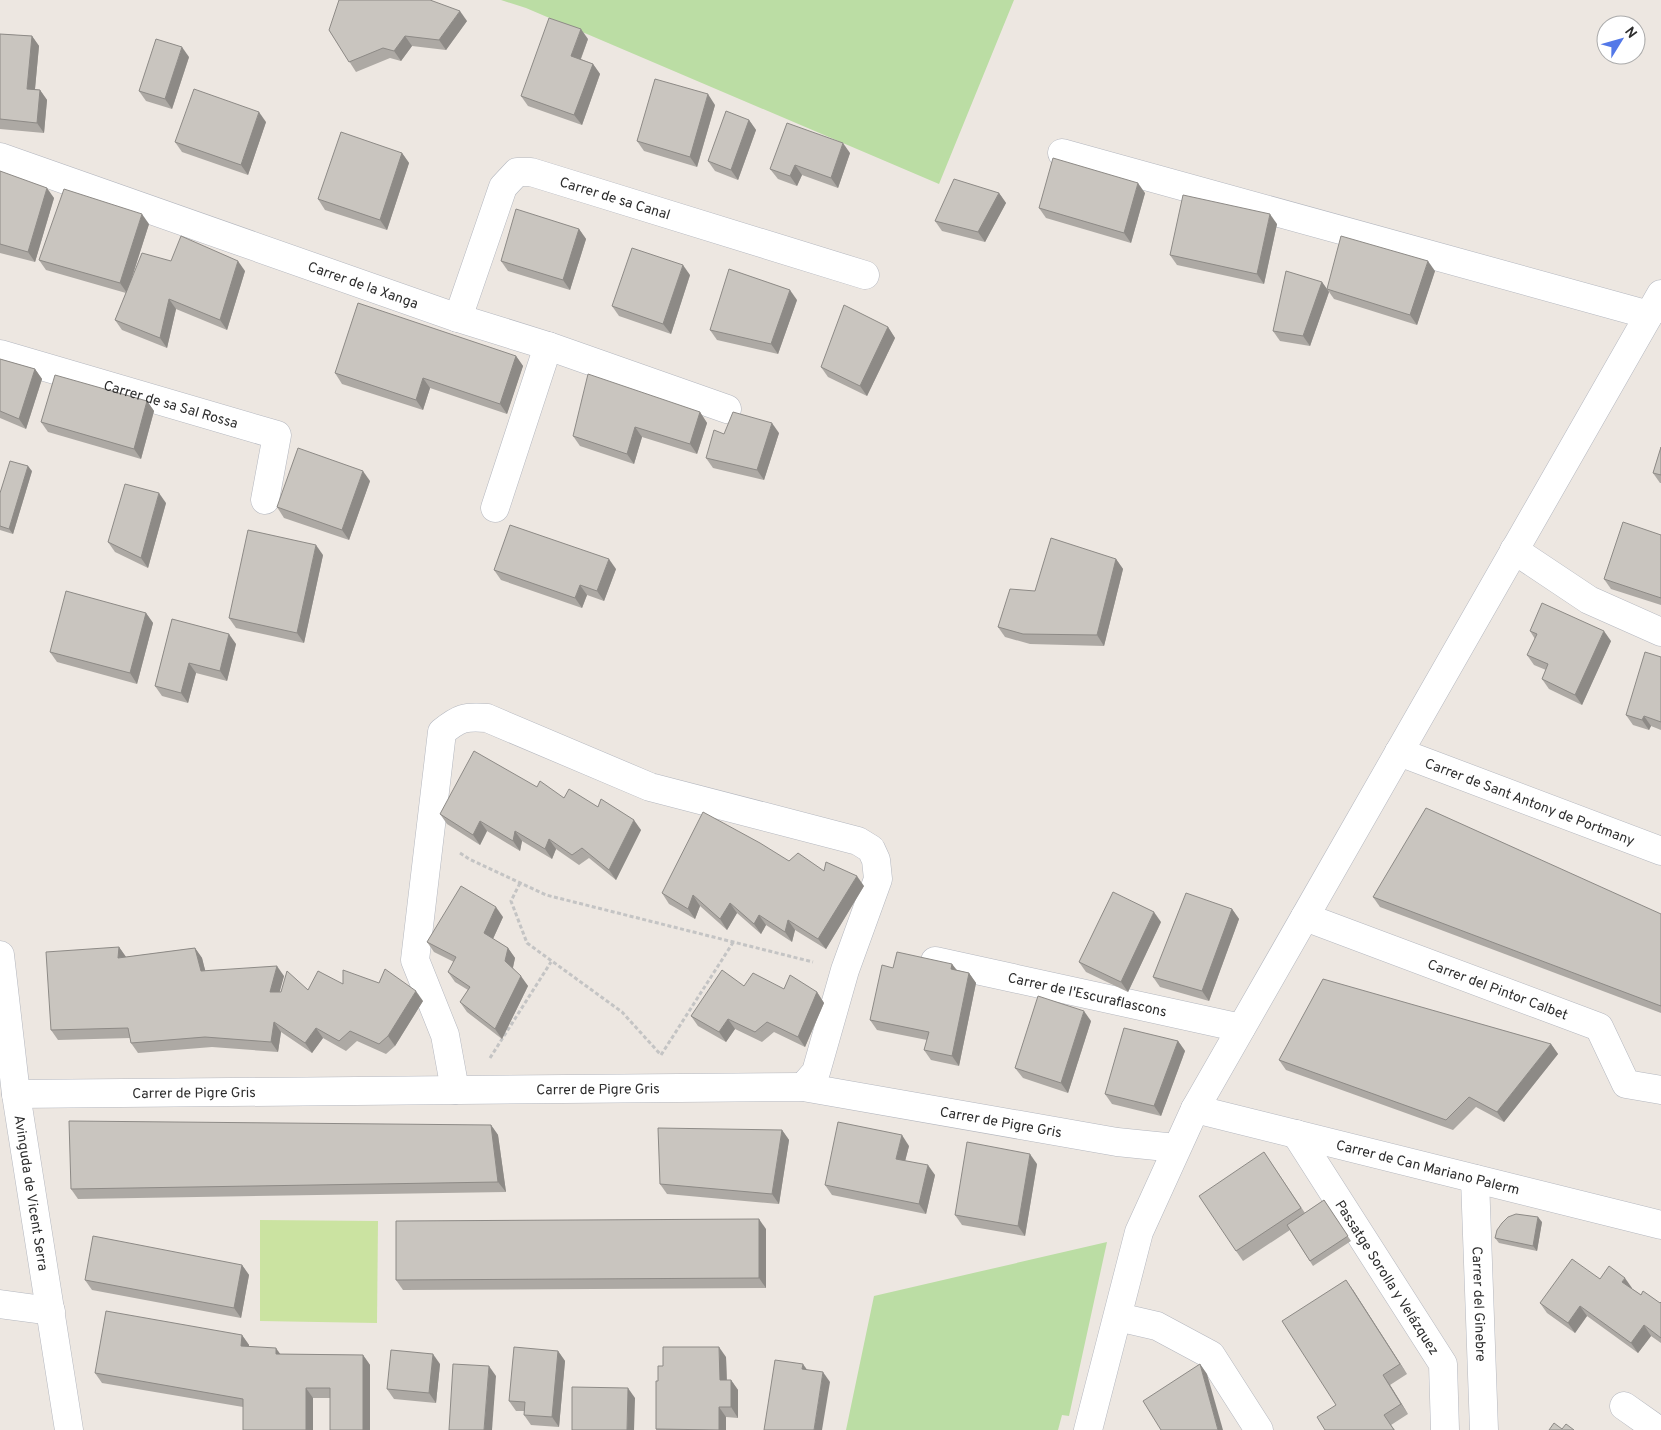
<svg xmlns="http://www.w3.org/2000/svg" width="1661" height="1430" viewBox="0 0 1661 1430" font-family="Overpass,sans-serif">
  <rect width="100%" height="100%" fill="#ede7e1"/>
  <!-- green -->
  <g fill="#bbdda4">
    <path d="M501,0H1014L939,184L526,8Z"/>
    <path d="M1107,1242L1069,1416L1062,1415L1058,1430H846L874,1296Z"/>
  </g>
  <!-- pitch -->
  <path fill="#cbe3a1" d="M260,1220L378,1221L377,1323L260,1321Z"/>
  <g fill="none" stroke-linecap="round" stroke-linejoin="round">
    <!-- minor casing -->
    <g stroke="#b4b7bf" stroke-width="29">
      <g id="minor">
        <path d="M1062,153L1649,315"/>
        <path id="s1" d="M0,157L458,318L548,346L727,409"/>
        <path id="s2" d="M458,318L503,187L517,172H531L865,275"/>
        <path id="s3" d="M0,354L277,435L265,500"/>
        <path d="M495,508L548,346"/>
        <path d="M1514,550L1589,600L1661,632"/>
        <path id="s4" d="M1399,752L1661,851"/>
        <path id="s5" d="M1305,917L1599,1027L1626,1084L1661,1090"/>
        <path id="s6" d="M0,955L16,1094L69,1430"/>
        <path id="s7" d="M935,961L1241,1028"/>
        <path d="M455,1090L445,1035L415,960L442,732C459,718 465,716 487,718L650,787L858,841L871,849L876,860L878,879L845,970L816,1072L803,1087"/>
        <path id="s8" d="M16,1094L803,1087L1117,1142L1176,1148"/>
        <path id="s9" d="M1195,1109L1661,1225"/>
        <path id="s10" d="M1296,1134L1443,1364L1445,1430"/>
        <path id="s11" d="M1475,1179L1484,1430"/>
        <path d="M0,1304L51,1311"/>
        <path d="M1118,1317L1157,1326L1211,1355L1259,1430"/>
        <path d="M1624,1406L1658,1430"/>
        <path d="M1088,1430L1139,1232L1195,1109L1661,294"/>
      </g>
    </g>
    <!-- path -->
    <g stroke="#c4c4c4" stroke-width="3" stroke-dasharray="4 2.5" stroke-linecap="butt">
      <path d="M460,853L469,859L546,895L813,962"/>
      <path d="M520,883L511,901L527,943L622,1012L661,1055"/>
      <path d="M661,1055L734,941"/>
      <path d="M490,1058L551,962"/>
    </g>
    <!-- minor -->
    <use href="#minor" stroke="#fff" stroke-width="28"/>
  </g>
  <!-- wall -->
  <g fill="#ada9a4">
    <path d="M467,21L446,50L412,46L401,61L390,58L356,72L329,30Z"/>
    <path d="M0,34L32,36L39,46L35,89L40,90L47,100L44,133L0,129Z"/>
    <path d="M588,39L581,59L593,64L600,74L582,125L528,106L521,96Z"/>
    <path d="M189,57L172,109L146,101L139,91Z"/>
    <path d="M715,105L697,167L644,151L637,141Z"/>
    <path d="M749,120L756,130L738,180L715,171L708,161Z"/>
    <path d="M266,122L248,175L182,152L175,142Z"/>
    <path d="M402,153L409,163L387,230L325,210L318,199Z"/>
    <path d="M850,153L838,188L802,175L797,186L778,179L770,169Z"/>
    <path d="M0,171L54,198L35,262L0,253Z"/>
    <path d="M999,193L1006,203L985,242L942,231L935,221Z"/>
    <path d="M1145,193L1131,243L1046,218L1039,208Z"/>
    <path d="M149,224L132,277L171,261L245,271L227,330L176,309L167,348L122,330L115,320L126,293L46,270L39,260Z"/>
    <path d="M1277,224L1264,284L1177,265L1170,255Z"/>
    <path d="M579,229L586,239L570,290L508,271L501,261Z"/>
    <path d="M1435,271L1417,325L1334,299L1327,289Z"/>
    <path d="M690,275L671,334L619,316L612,306Z"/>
    <path d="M1322,282L1329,292L1310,346L1280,341L1273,331Z"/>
    <path d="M797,300L778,354L717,340L710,330Z"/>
    <path d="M888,327L895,338L867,396L828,377L821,367Z"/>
    <path d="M516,356L523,366L507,414L430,388L423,410L342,384L335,373Z"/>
    <path d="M0,359L35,369L42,379L26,429L0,418Z"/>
    <path d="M147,401L154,411L141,459L48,432L41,422Z"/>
    <path d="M700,412L707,423L697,454L642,437L634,464L580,446L573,436Z"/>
    <path d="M779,433L764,480L713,468L706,458L724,434Z"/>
    <path d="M1661,447V483H1660L1653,473Z"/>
    <path d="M32,471L13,534L0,530V493Z"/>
    <path d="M370,481L349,540L284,518L277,507Z"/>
    <path d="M166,503L148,568L115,552L108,542Z"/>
    <path d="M1661,535V605L1611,589L1604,579Z"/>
    <path d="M323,555L304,643L236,628L229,618Z"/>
    <path d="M1116,559L1123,569L1104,646L1030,644L1005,637L998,627L1035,591Z"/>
    <path d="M616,569L604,601L587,595L582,608L501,580L494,570Z"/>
    <path d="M146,613L153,623L137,684L57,662L50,652Z"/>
    <path d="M172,619L236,644L227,681L196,673L188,703L162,696L155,686Z"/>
    <path d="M1530,631L1611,641L1582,705L1549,689L1542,679L1546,670L1534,665L1527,655L1535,639Z"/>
    <path d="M1661,657V730L1651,726L1649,730L1633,725L1626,715Z"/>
    <path d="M537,787L564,798L598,807L641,830L616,880L589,858L579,865L556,849L552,859L522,841L520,851L487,831L480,845L447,824L440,814Z"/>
    <path d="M789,861L824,871L864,886L826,949L795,930L792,942L766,925L761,934L737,913L727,930L700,906L695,919L669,904L662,893Z"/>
    <path d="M1373,897L1661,914V1013L1380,907Z"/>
    <path d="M1232,909L1239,919L1209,1001L1160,987L1153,977Z"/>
    <path d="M503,917L493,939L508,948L515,958L513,968L528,986L502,1039L467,1012L460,1002L468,990L455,982L448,972L454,962L434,952L427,942Z"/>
    <path d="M1161,922L1128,992L1086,972L1079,962Z"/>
    <path d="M119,947L126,957L195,948L202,958L205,971L284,976L279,992L308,990L343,984L423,1001L395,1046L386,1054L357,1041L346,1051L323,1038L312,1053L281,1032L278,1052L212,1047L138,1053L131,1043L130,1038L58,1040L51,1030Z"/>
    <path d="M952,964L957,970L969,973L976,983L959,1066L931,1060L924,1050L927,1040L877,1030L870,1020L893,968Z"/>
    <path d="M744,986L817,992L824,1003L805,1047L774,1032L762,1042L735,1029L726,1042L698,1026L691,1016Z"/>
    <path d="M1091,1021L1068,1093L1023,1078L1015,1068Z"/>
    <path d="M1178,1041L1185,1051L1161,1116L1112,1104L1105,1094Z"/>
    <path d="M1551,1044L1558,1054L1504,1122L1476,1107L1453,1130L1286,1070L1279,1060Z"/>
    <path d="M491,1125L498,1135L506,1192L78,1199L71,1189Z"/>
    <path d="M782,1130L789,1140L779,1204L667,1194L660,1184Z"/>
    <path d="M909,1146L905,1161L935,1175L926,1214L832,1195L825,1185Z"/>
    <path d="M1264,1152L1305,1213L1324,1200L1351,1241L1313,1266L1290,1230L1243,1261L1236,1251Z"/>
    <path d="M1037,1164L1025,1236L962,1225L955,1215Z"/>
    <path d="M1542,1222L1537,1251L1499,1243L1495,1238Z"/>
    <path d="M766,1229V1288L403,1290L396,1280Z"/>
    <path d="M242,1265L249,1275L241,1318L92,1290L85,1280Z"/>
    <path d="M1600,1279L1632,1288H1631L1641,1295L1660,1303L1661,1302V1343L1651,1336L1638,1353L1587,1316L1575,1333L1547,1313L1540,1303Z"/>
    <path d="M1353,1290L1407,1374L1390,1385L1408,1414L1391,1425L1395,1430H1325L1336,1405Z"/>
    <path d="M242,1335L249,1345V1346L280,1354L363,1355L370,1365L330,1398H313L243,1407L102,1383L95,1373Z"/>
    <path d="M558,1351L565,1361L559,1427L531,1425L524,1415V1411H516L509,1401Z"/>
    <path d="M726,1357L727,1380H731L738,1390V1418L726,1417V1430H656L663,1366Z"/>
    <path d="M440,1364L436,1403L394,1399L387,1389Z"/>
  </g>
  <!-- shaded-wall -->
  <g fill="#8d8a86">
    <path d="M460,11L467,21L446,50L439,40Z"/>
    <path d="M581,29L588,39L578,66L571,56Z"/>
    <path d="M32,36L39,46L34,99L27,89Z"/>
    <path d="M405,36L412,46L401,61L394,51Z"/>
    <path d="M182,47L189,57L172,109L165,99Z"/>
    <path d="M593,64L600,74L582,125L574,115Z"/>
    <path d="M40,90L47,100L44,133L37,123Z"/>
    <path d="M708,94L715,105L697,167L690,157Z"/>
    <path d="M259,112L266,122L248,175L241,165Z"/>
    <path d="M749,120L756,130L738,180L731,170Z"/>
    <path d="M843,143L850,153L838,188L831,178Z"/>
    <path d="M402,153L409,163L387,230L380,220Z"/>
    <path d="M795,165L802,175L797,186L790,176Z"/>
    <path d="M1138,183L1145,193L1131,243L1124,233Z"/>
    <path d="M47,188L54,198L35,262L28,252Z"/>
    <path d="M999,193L1006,203L985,242L978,232Z"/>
    <path d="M142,214L149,224L127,293L120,283Z"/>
    <path d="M1270,214L1277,224L1264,284L1257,274Z"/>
    <path d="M579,229L586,239L570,290L563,280Z"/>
    <path d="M238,261L245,271L227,330L220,320Z"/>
    <path d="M1428,261L1435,271L1417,325L1410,315Z"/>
    <path d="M683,265L690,275L671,334L663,324Z"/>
    <path d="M1322,282L1329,292L1310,346L1303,336Z"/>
    <path d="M790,290L797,300L778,354L771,344Z"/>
    <path d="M169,299L176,309L167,348L160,338Z"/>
    <path d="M888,327L895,338L867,396L860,386Z"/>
    <path d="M516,356L523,366L507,414L500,404Z"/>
    <path d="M35,369L42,379L26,429L19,419Z"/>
    <path d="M423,378L430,388L423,410L416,400Z"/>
    <path d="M147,401L154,411L141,459L134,449Z"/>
    <path d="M700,412L707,423L697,454L690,444Z"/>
    <path d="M772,423L779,433L764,480L757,470Z"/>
    <path d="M635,427L642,437L634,464L627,454Z"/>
    <path d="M28,466L32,471L13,534L9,529Z"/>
    <path d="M363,471L370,481L349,540L342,530Z"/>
    <path d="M159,493L166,503L148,568L141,558Z"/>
    <path d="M316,545L323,555L304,643L297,633Z"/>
    <path d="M609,559L616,569L604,601L597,591Z"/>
    <path d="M1116,559L1123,569L1104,646L1097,635Z"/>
    <path d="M580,585L587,595L582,608L575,598Z"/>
    <path d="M146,613L153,623L137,684L130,673Z"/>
    <path d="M1604,631L1611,641L1582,705L1575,695Z"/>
    <path d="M229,634L236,644L227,681L220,671Z"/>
    <path d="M189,663L196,673L188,703L181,693Z"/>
    <path d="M1644,716L1651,726L1649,730L1642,720Z"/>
    <path d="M634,820L641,830L616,880L609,870Z"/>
    <path d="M480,821L487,831L480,845L473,835Z"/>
    <path d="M515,831L522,841L520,851L513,841Z"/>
    <path d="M549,839L556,849L552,859L545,849Z"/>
    <path d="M857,876L864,886L826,949L818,939Z"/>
    <path d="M693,895L700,906L695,919L688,909Z"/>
    <path d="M730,903L737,913L727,930L720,919Z"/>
    <path d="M496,907L503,917L491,943L484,933Z"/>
    <path d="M1232,909L1239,919L1209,1001L1202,991Z"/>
    <path d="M1154,912L1161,922L1128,992L1121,982Z"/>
    <path d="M759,915L766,925L761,934L754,924Z"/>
    <path d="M788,920L795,930L792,942L785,932Z"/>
    <path d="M119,947L126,957L118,958Z"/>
    <path d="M195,948L202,958L208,981L201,971Z"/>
    <path d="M508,948L515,958L512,971L505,961Z"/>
    <path d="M952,964L959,974L951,969Z"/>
    <path d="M277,966L284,976L277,1002L270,992Z"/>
    <path d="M969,973L976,983L959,1066L952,1056Z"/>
    <path d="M521,976L528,986L502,1039L495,1029Z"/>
    <path d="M416,991L423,1001L395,1046L388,1036Z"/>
    <path d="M817,992L824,1003L805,1047L798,1037Z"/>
    <path d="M1084,1011L1091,1021L1068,1093L1061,1083Z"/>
    <path d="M728,1019L735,1029L726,1042L719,1032Z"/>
    <path d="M274,1022L281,1032L278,1052L271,1042Z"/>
    <path d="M316,1028L323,1038L312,1053L305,1043Z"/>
    <path d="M1178,1041L1185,1051L1161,1116L1154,1106Z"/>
    <path d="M1551,1044L1558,1054L1504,1122L1497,1112Z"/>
    <path d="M491,1125L498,1135L506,1192L498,1182Z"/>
    <path d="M782,1130L789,1140L779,1204L772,1194Z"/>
    <path d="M902,1135L909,1146L903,1169L896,1159Z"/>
    <path d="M1030,1154L1037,1164L1025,1236L1018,1226Z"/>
    <path d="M928,1165L935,1175L926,1214L919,1204Z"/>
    <path d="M1538,1217L1542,1222L1537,1251L1533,1246Z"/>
    <path d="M759,1219L766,1229V1288L759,1278Z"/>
    <path d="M242,1265L249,1275L241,1318L234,1308Z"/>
    <path d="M1625,1278L1632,1288L1629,1292L1622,1282Z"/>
    <path d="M1346,1280L1353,1290L1407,1374L1400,1364Z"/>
    <path d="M1580,1306L1587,1316L1575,1333L1568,1323Z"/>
    <path d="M1644,1325L1651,1336L1638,1353L1631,1343Z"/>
    <path d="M242,1335L249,1345L248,1356L241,1346Z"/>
    <path d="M719,1347L726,1357L727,1390L720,1380Z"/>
    <path d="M276,1348L283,1358L276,1354Z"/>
    <path d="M558,1351L565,1361L559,1427L552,1417Z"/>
    <path d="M433,1354L440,1364L436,1403L429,1393Z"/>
    <path d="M363,1355L370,1365V1430H363Z"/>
    <path d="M803,1364L810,1374L802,1369Z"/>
    <path d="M1200,1364L1207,1374L1223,1430H1218Z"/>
    <path d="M489,1366L496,1376L492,1430H484Z"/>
    <path d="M823,1372L830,1382L822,1430H814Z"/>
    <path d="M1383,1375L1390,1385L1408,1414L1401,1404Z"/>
    <path d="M731,1380L738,1390V1418L731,1407Z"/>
    <path d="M306,1388L313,1398V1430H306Z"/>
    <path d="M628,1388L635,1398L634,1430H627Z"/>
    <path d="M719,1407L726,1417V1430H719Z"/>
  </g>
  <!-- building -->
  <g fill="#c9c5bf" stroke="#8d8a86">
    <path d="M339,0H430L460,11L439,40L405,36L394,51L383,48L349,62L329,30Z"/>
    <path d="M549,18L581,29L571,56L593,64L574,115L521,96Z"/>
    <path d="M0,34L32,36L27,89L40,90L37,123L0,119Z"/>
    <path d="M156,39L182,47L165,99L139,91Z"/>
    <path d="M655,79L708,94L690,157L637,141Z"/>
    <path d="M194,89L259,112L241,165L175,142Z"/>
    <path d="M726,111L749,120L731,170L708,161Z"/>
    <path d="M787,123L843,143L831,178L795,165L790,176L770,169Z"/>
    <path d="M341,132L402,153L380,220L318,199Z"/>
    <path d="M1053,158L1138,183L1124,233L1039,208Z"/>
    <path d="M0,171L47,188L28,252L0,244Z"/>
    <path d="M954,179L999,193L978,232L935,221Z"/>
    <path d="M64,189L142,214L120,283L39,260Z"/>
    <path d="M1183,195L1270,214L1257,274L1170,255Z"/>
    <path d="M516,209L579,229L563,280L501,261Z"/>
    <path d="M181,236L238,261L220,320L169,299L160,338L115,320L142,253L171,261Z"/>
    <path d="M1341,236L1428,261L1410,315L1327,289Z"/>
    <path d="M632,248L683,265L663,324L612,306Z"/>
    <path d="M729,269L790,290L771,344L710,330Z"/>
    <path d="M1286,271L1322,282L1303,336L1273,331Z"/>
    <path d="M358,303L516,356L500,404L423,378L416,400L335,373Z"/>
    <path d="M844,305L888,327L860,386L821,367Z"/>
    <path d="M0,359L35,369L19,419L0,411Z"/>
    <path d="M588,374L700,412L690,444L635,427L627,454L573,436Z"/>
    <path d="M55,375L147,401L134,449L41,422Z"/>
    <path d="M733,412L772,423L757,470L706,458L714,430L724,434Z"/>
    <path d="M1661,447V475L1653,473Z"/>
    <path d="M298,448L363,471L342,530L277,507Z"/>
    <path d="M10,461L28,466L9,529L0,526V493Z"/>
    <path d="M125,484L159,493L141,558L108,542Z"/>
    <path d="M1623,522L1661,535V598L1604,579Z"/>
    <path d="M510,525L609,559L597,591L580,585L575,598L494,570Z"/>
    <path d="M248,530L316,545L297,633L229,618Z"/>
    <path d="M1051,538L1116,559L1097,635L1023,634L998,627L1010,589L1035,591Z"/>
    <path d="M66,591L146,613L130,673L50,652Z"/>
    <path d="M1542,603L1604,631L1575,695L1542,679L1548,664L1527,655L1537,634L1530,631Z"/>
    <path d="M172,619L229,634L220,671L189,663L181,693L155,686Z"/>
    <path d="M1645,652L1661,657V722L1644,716L1642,720L1626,715Z"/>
    <path d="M474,751L537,787L540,781L564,798L569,789L598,807L601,799L634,820L609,870L582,848L572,855L549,839L545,849L515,831L513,841L480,821L473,835L440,814Z"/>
    <path d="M1426,808L1661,914V1006L1373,897Z"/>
    <path d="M703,812L760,843L789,861L798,853L824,871L826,862L857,876L818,939L788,920L785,932L759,915L754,924L730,903L720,919L693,895L688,909L662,893Z"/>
    <path d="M461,886L496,907L484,933L508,948L505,961L521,976L495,1029L460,1002L470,987L448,972L456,957L427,942Z"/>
    <path d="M1113,892L1154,912L1121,982L1079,962Z"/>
    <path d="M1186,893L1232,909L1202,991L1153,977Z"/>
    <path d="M119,947L118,958L195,948L201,971L277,966L270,992H281L287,971L308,990L318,971L343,984V970L379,983L385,969L416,991L388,1036L379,1044L350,1031L339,1041L316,1028L305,1043L274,1022L271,1042L205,1037L131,1043L128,1028L51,1030L46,952Z"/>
    <path d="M897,952L952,964L951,969L969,973L952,1056L924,1050L929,1032L870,1020L882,965L893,968Z"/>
    <path d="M722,970L744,986L753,973L784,989L790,975L817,992L798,1037L767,1022L755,1032L728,1019L719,1032L691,1016Z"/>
    <path d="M1323,979L1551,1044L1497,1112L1469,1097L1446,1120L1279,1060Z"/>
    <path d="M1038,996L1084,1011L1061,1083L1015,1068Z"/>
    <path d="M1124,1028L1178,1041L1154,1106L1105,1094Z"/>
    <path d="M69,1121L491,1125L498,1182L71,1189Z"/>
    <path d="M838,1122L902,1135L896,1159L928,1165L919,1204L825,1185Z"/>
    <path d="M658,1128L782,1130L772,1194L660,1184Z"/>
    <path d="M967,1142L1030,1154L1018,1226L955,1215Z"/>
    <path d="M1264,1152L1301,1208L1236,1251L1199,1196Z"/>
    <path d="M1324,1200L1348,1236L1310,1261L1287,1225Z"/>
    <path d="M1516,1214L1538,1217L1533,1246L1495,1238L1497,1230L1502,1223L1508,1217Z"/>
    <path d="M759,1219V1278L396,1280V1221Z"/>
    <path d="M93,1236L242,1265L234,1308L85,1280Z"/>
    <path d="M1572,1259L1600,1279L1609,1266L1625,1278L1622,1282L1641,1295L1643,1291L1660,1303L1661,1302V1338L1644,1325L1631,1343L1580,1306L1568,1323L1540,1303Z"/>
    <path d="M1346,1280L1400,1364L1383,1375L1401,1404L1384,1415L1394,1430H1325L1317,1417L1336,1405L1282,1321Z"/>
    <path d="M106,1311L242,1335L241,1346L276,1348V1354L363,1355V1430H330V1388H306V1430H243V1399L95,1373Z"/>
    <path d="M514,1347L558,1351L552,1417L524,1415L525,1402L509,1401Z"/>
    <path d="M663,1347H719L720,1380H731V1407H719V1430L656,1429V1381H658V1366H663Z"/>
    <path d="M391,1350L433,1354L429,1393L387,1389Z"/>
    <path d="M775,1360L803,1364L802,1369L823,1372L814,1430H764Z"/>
    <path d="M453,1364L489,1366L484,1430H449Z"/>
    <path d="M1200,1364L1218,1430H1161L1143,1401Z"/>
    <path d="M572,1387L628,1388L627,1430H572Z"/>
    <path d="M1554,1423L1562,1429L1566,1424L1574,1430H1549Z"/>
  </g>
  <g text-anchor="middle" stroke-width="4" stroke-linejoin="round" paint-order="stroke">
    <!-- street labels -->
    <g font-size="14" fill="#2d2d2d" stroke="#fff">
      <text dy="5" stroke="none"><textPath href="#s2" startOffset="261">Carrer de sa Canal</textPath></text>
      <text dy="5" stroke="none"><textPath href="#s1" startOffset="385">Carrer de la Xanga</textPath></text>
      <text dy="5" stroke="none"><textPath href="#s3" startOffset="178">Carrer de sa Sal Rossa</textPath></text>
      <text dy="5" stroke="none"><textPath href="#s4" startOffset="140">Carrer de Sant Antony de Portmany</textPath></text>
      <text dy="5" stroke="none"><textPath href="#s5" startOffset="206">Carrer del Pintor Calbet</textPath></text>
      <text dy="5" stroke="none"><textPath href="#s7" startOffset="156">Carrer de l'Escuraflascons</textPath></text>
      <text dy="5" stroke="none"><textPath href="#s8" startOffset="582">Carrer de Pigre Gris</textPath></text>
      <text dy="5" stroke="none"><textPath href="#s8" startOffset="178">Carrer de Pigre Gris</textPath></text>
      <text dy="5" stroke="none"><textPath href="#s8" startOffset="988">Carrer de Pigre Gris</textPath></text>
      <text dy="5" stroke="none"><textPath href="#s9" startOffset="240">Carrer de Can Mariano Palerm</textPath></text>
      <text dy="5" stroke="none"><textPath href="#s6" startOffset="240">Avinguda de Vicent Serra</textPath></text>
      <text dy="5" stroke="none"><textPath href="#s10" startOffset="170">Passatge Sorolla y Velázquez</textPath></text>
      <text dy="5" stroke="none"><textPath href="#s11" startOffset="125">Carrer del Ginebre</textPath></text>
    </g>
  </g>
  <!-- north arrow -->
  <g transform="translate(1621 40) rotate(53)"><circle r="24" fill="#ffffff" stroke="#ababab"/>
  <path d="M0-4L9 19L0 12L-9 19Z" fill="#5378e8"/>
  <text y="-8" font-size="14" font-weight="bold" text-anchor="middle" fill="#2d2d2d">N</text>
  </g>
</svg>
